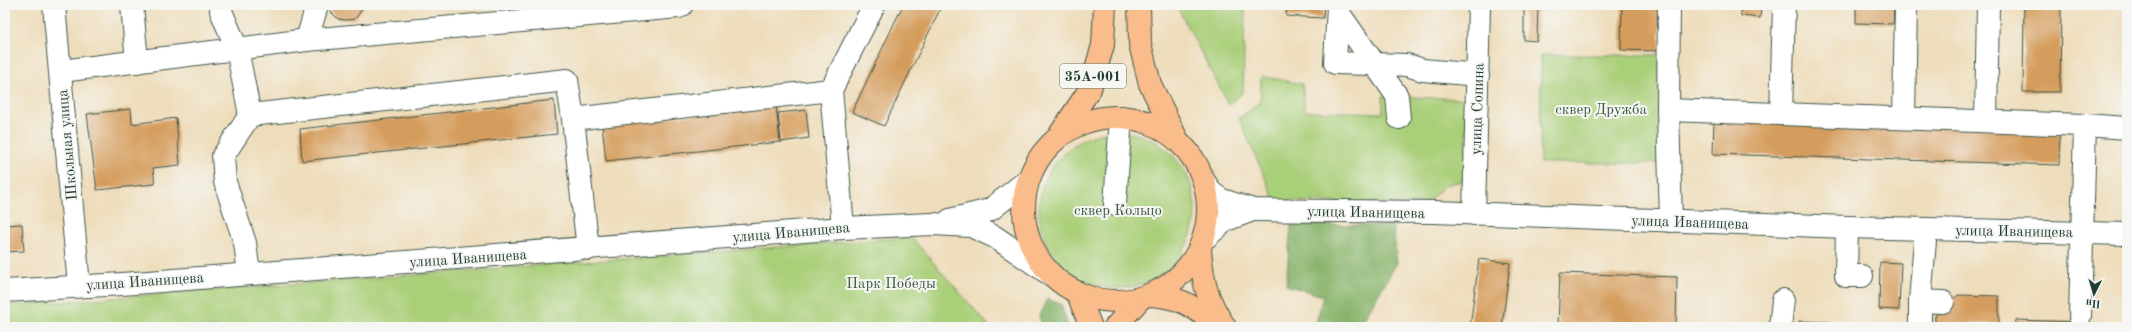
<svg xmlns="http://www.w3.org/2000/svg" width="2132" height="332" viewBox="0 0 2132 332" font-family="'Old Standard TT',serif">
  <rect width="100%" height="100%" fill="#f6f6f2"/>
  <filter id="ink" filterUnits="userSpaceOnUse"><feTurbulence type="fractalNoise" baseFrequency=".025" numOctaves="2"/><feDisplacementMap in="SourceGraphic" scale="8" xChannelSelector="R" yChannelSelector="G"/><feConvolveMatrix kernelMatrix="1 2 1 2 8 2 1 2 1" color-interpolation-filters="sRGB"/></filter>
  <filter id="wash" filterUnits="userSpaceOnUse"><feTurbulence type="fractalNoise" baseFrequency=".012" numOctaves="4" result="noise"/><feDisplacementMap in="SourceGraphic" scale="16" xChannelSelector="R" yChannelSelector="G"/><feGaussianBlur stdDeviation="0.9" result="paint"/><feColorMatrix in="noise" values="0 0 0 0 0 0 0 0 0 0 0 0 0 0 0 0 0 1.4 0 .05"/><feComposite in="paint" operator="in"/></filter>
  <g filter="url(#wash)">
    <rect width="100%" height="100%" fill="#edb"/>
    <!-- green -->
    <g fill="#aacf79" stroke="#648656">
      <path d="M1176,5H1245L1243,92L1229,105Z"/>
      <path d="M1541,55H1662V163H1540Z"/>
      <path d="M1261,76L1302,84L1305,111L1383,113V96L1468,99L1465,180L1445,185L1426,204L1275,201L1239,118L1260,103Z"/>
      <circle cx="1117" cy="210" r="78"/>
      <path d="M911,237L990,327H5V306Z"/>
    </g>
    <!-- forest -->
    <g fill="#87b269" stroke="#53784e">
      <path d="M1291,224L1393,226L1397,263L1359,327H1315L1323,296L1286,285Z"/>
      <path d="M1047,299L1061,304L1068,327H1042L1039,315Z"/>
    </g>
    <g id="blocks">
      <!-- building -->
      <g fill="#d59d5d">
        <path d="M330,5H363L362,9L355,19L346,20L338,19L331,12Z"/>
        <path d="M903,5H942L884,126L852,112Z"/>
        <path d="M1287,5H1324L1323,18L1286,16Z"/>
        <path d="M1524,5H1538L1537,41L1524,40Z"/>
        <path d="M1622,5H1660V51L1621,50Z"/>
        <path d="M1741,5H1761L1760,18L1741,16Z"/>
        <path d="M1856,5H1894L1893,24L1856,23Z"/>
        <path d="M2024,5H2061L2060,92H2023Z"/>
        <path d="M554,100L557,134L302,161L300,129Z"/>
        <path d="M776,106L780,142L606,161L602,125Z"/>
        <path d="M131,109L132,124L176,118L180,165L153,168L155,184L97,190L87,114Z"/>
        <path d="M806,110L809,138L781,142L778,113Z"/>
        <path d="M1714,119L2060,130L2059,165L1713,154Z"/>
        <path d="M22,224L24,251L5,252V225Z"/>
        <path d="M1479,259L1510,263L1502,327H1470Z"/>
        <path d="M1880,262L1901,263L1899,310L1879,309Z"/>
        <path d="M1560,273L1677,277L1676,327H1558Z"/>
        <path d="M1958,295L1999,296V324H1935V316Z"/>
        <path d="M2016,320L2080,322V327H2015Z"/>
        <path d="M1799,321L1830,322V327H1799Z"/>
      </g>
    </g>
  </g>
  <g filter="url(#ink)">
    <use href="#blocks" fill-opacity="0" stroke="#3e5548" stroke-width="1"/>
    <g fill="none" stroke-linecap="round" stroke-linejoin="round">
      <!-- minor casing -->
      <g stroke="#3e5548" stroke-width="24">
        <g id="minor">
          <path d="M54,5L79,286"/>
          <path d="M132,5L137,62"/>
          <path d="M1338,5L1335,63L1407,65L1423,70L1478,75"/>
          <path d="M1669,5L1668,110L1671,221"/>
          <path d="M221,11L237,49L250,115"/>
          <path d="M1338,12L1397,96L1399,118"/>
          <path d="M307,40L317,5"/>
          <path d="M61,71L307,40L679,7L682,5"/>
          <path d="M831,90L874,5"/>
          <path d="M1668,110L2085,125"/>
          <path d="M1781,114L1784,5"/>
          <path d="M1904,117L1906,5"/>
          <path d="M1986,120L1988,5"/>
          <path d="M1204,181L1212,193L1222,200L1253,210L1434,212L1847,227L2127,234"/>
          <path d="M1115,204L1121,117"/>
          <path d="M1474,214L1479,5"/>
          <path d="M950,220L990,210L1028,180"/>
          <path d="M1847,227L1846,276H1862"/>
          <path d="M1203,240L1226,220L1253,210"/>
          <path d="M588,249L573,119L831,90L843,228"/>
          <path d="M249,274L245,243L225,182L223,156L250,115L567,80L573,119"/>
          <path d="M5,291L122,284L843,228L932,224L971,226L995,237L1051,275"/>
          <path d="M1920,301L1943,302"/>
          <path d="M2080,317L2085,125L2127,128"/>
          <path d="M1780,327L1783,300"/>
          <path d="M1920,327V301L1926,229"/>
        </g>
      </g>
      <!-- major casing -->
      <g stroke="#3e5548" stroke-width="24">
        <g id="major">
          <path d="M1077,292L1091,327"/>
          <path d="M1115,327L1141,298"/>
        </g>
      </g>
      <!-- highway casing -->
      <g stroke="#3e5548" stroke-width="24">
        <g id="highway">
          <path d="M1139,5L1140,44L1150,84L1177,139"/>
          <circle cx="1116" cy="209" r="92"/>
          <path d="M1060,134L1090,89L1103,45L1105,5"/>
          <path d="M1200,249C1203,283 1206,298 1225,327"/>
          <path d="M1149,295C1184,297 1193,307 1220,327"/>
        </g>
      </g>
      <!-- minor -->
      <use href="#minor" stroke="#fff" stroke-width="22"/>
      <!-- major -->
      <use href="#major" stroke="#f9bc8a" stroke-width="22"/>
      <!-- highway -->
      <use href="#highway" stroke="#f9bc8a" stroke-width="22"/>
    </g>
  </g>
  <g text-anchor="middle" stroke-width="4" stroke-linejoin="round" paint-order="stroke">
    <!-- shield labels -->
    <rect fill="#f6f6f2" stroke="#60746d" stroke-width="1" x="1060" y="64" width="66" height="24" rx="3"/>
    <g font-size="14" font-weight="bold" fill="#1f3d34">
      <text x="1093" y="81">35А-001</text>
    </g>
    <!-- street labels -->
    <g font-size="15" fill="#1f3d34" stroke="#f6f6f2">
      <text transform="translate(1477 109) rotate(-88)" y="5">улица Сопина</text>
      <text transform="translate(67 145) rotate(-95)" y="5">Школьная улица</text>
      <text transform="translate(1366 212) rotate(1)" y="5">улица Иванищева</text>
      <text transform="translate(1690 222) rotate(2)" y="5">улица Иванищева</text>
      <text transform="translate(2014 231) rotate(1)" y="5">улица Иванищева</text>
      <text transform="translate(791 232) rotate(-5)" y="5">улица Иванищева</text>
      <text transform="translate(468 258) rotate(-4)" y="5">улица Иванищева</text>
      <text transform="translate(145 281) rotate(-4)" y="5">улица Иванищева</text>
    </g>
    <!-- park labels -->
    <g font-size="15" fill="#3b5a42" stroke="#f6f6f2">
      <text x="1601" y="114">сквер Дружба</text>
      <text x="1118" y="215">сквер Кольцо</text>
      <text x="891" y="288">Парк Победы</text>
    </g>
  </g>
  <!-- margin -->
  <rect width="2132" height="332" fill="none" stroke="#f6f6f2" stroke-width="20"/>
  <!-- north arrow -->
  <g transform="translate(2094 294) rotate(185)" stroke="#f6f6f2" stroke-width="3" paint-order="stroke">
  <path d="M0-3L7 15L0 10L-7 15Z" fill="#1f3d34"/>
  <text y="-6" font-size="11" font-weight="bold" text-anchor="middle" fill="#1f3d34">Пн</text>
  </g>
</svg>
